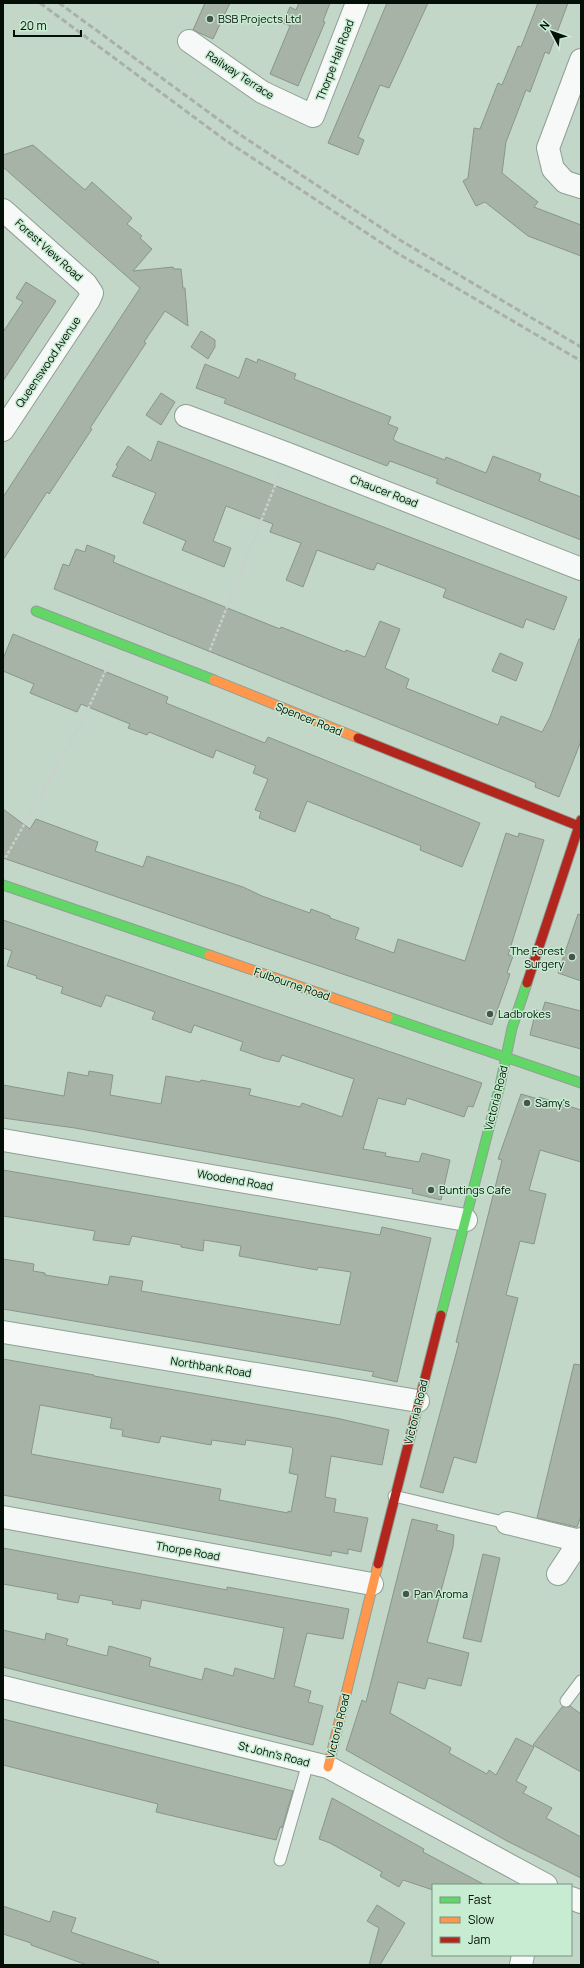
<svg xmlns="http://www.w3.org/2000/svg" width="584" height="1968" viewBox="0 0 584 1968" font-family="Manrope,sans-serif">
  <rect width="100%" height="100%" fill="#c2d7c8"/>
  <!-- building -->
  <g fill="#a6b3a6" stroke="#899689" fill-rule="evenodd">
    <path d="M205,3H230L213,39L193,30Z"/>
    <path d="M299,3H330L323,21L325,22L298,86L270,74L290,26L283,23L290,7L296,10Z"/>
    <path d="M387,3H428L389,88L380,85L358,137L364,140L358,155L328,143Z"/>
    <path d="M538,3H568L549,54L545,52L530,92L526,90L506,142L502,173L538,202L534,207L581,225V256L528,236L485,202L476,206L463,181L468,178L474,128L480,129L498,83L502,85L518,46L521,47Z"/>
    <path d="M33,145L85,190L92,182L132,218L127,224L142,236L140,238L152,249L133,271L173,267L174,269H181L183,288H185L188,326L165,311L144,342L146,343L90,428L92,429L49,494L47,492L3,560V497L140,288L3,167V155Z"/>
    <path d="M26,282L56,301L3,381V332L23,302L16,298Z"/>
    <path d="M201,331L215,340V347L208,359L191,347Z"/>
    <path d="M246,358L257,363L258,359L296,374L294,379L391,417L388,424L398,428L393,439L397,442L445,460L446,457L486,473L493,456L541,474L539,481L581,497V540L436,483L438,479L390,461L387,466L224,403L226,399L196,388L205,364L239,378Z"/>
    <path d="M161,393L175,402L161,425L146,415Z"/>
    <path d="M158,441L567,597L554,630L526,619L523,628L443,597L446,589L428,582L377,563L374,570L369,569L317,550L303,587L286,580L301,543L270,532L273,524L226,506L213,541L231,548L224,567L182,550L186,541L143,523L156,493L112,476L118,466L116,465L128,446L151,461Z"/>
    <path d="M87,545L115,556L113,562L140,573L280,629L281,627L345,652L346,650L365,657L380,621L400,629L385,668L409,679L406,688L498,725L501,716L542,732L550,717L579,639H581V741L559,797L535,787L536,783L527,779L54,589L63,564L69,566L76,549L85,552Z"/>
    <path d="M13,634L168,697L166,703L265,743L268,737L480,823L462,867L420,850L421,846L307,801L295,832L259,818L261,812L255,810L268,779L253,773L256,766L216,750L213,758L149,732L147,735L128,728L130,724L81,704L77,712L30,693L34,684L3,671V659Z"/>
    <path d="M500,653L523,663L516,681L492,671Z"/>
    <path d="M3,809L30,829L36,819L98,842L95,851L143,867L147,856L243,887L262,896L310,913L311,909L330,916V918L359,928L355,939L394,953L398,939L465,961L506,833L518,837L519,833L544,840L508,955L513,956L507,973L510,974L492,1025L3,858Z"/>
    <path d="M578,914L581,915V981L558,973Z"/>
    <path d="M3,920L482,1083L473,1107L468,1106L464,1117L407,1098L405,1105L378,1098L363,1149L386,1153L385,1156L419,1162L422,1153L450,1160L441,1200L412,1193L413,1189L75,1128L3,1118V1085L64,1096L68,1072L88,1076L89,1071L113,1075L110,1095L161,1104L166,1076L200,1082L201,1080L251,1089L249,1095L300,1107L302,1103L342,1117L354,1079L282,1055L279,1062L263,1058L240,1050L243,1042L194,1025L191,1033L177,1028L152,1019L155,1012L106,995L101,1007L61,993L63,987L36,978L37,976L7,966L12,951L3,948Z"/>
    <path d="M545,1002L581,1011V1049L530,1035L536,1010L542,1012Z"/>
    <path d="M521,1094L538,1099L539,1097L581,1110V1162L540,1150L529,1190L546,1194L534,1244L520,1241L506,1295L518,1298L476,1463L454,1457L443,1493L420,1487L459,1343L456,1342L502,1160L498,1159Z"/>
    <path d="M3,1170L380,1235L382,1227L431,1238L397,1382L372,1376L374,1372L3,1309V1259L34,1264L33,1271L45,1273V1275L108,1285L110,1276L143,1281L141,1291L340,1325L351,1272L318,1267L317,1270L239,1256L241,1246L204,1240L203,1251L181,1247V1245L132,1236L129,1245L93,1240L95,1231L3,1216Z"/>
    <path d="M3,1359L94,1375V1376L336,1418L389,1430L382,1465L331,1456L325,1497L336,1499L334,1512L368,1518L361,1552L348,1549V1554L332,1551L331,1556L3,1495ZM40,1405L112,1418L110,1428L123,1430L122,1436L159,1443L161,1436L211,1445L212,1440L245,1445L246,1440L291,1447L293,1449L289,1473L298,1475L291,1512L288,1511V1513L219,1500L221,1489L31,1454Z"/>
    <path d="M574,1364L581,1365V1516L577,1527L537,1518Z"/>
    <path d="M412,1519L438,1525L436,1530L454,1535L453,1547L427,1642L469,1653L461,1686L428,1678L425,1689L398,1682L390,1713L451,1748L449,1753L487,1774L489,1770L496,1775L516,1738L534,1747L516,1781L527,1787L523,1793L552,1808L546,1818L581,1837V1878L507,1841L346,1750L362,1700L366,1702Z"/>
    <path d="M3,1548L227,1590V1587L349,1609L343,1639L307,1633L294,1686L311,1691L308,1702L323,1706L313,1745L3,1667V1630L45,1640L46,1633L68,1639L66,1645L107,1656L109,1646L151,1658L149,1666L202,1680L205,1668L233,1676L235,1668L274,1679L284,1628L142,1600L140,1609L112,1604L113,1601L80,1595L78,1603L57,1599L58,1594L3,1584Z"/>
    <path d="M483,1554L500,1558L481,1642L463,1638Z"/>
    <path d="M570,1706L581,1714V1772L533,1745L562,1707Z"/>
    <path d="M3,1719L293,1791L282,1828L280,1827L276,1840L156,1812L158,1804L3,1765Z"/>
    <path d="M332,1798L424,1849L423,1852L485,1885H433V1890L403,1880L399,1887L380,1876L382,1872L330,1843L319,1839Z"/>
    <path d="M377,1905L405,1923L380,1965H369L379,1928L367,1921Z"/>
    <path d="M3,1906L50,1922L53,1911L76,1918L71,1932L159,1962L158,1965H87L31,1945V1943L3,1934Z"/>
  </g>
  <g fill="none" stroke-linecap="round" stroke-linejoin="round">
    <!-- lane casing -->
    <g stroke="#8f9f94" stroke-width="13">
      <g id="lane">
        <path d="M394,1496L507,1523"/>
        <path d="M566,1701L581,1681"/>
        <path d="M280,1860L308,1763"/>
      </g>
    </g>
    <!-- street casing -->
    <g stroke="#8f9f94" stroke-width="24">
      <g id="street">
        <path d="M189,41L262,92L313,116L357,3"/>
        <path d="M581,60L548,148L553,169L565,182L581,187"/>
        <path d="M3,210L86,284L92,293L89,300L3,430"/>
        <path d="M186,416L288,454L581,569"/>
        <path d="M3,1140L466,1220"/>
        <path d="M3,1332L418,1401"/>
        <path d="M3,1517L372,1584"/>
        <path d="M507,1523L580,1541"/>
        <path d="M558,1574L581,1539"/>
        <path d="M3,1687L328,1767L546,1885"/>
        <path d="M571,1898L581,1902"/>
        <path d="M521,1965L523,1955"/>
      </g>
    </g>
    <!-- fast casing -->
    <g stroke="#8f9f94" stroke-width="11">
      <g id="fast">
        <path d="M36,611L214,680"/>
        <path d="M3,885L209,955"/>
        <path d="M388,1017L581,1083"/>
        <path d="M441,1315L501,1081L512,1028L527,983"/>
      </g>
    </g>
    <!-- slow casing -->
    <g stroke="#8f9f94" stroke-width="11">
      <g id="slow">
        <path d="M214,680L358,738"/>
        <path d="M209,955L388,1017"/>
        <path d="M328,1767L378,1564"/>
      </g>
    </g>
    <!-- jam casing -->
    <g stroke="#8f9f94" stroke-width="11">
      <g id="jam">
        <path d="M358,738L581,827"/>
        <path d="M527,983L581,820"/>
        <path d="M378,1564L441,1315"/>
      </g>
    </g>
    <!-- path -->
    <g stroke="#cacfcb" stroke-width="2.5" stroke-dasharray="3 2" stroke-linecap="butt">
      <path d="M208,655L280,473"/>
      <path d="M3,862L83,720L110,661"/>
    </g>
    <!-- lane -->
    <use href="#lane" stroke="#f6f9f7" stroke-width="11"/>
    <!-- street -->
    <use href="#street" stroke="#f6f9f7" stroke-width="22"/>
    <!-- fast -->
    <use href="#fast" stroke="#63d668" stroke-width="9"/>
    <!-- slow -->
    <use href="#slow" stroke="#ff974d" stroke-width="9"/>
    <!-- jam -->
    <use href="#jam" stroke="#b3261e" stroke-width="9"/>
    <!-- rail -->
    <g stroke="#aaafac" stroke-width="3" stroke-dasharray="6 3" stroke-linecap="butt">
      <path d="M40,3L225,140L397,253L581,361"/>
      <path d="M59,3L233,130L403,242L581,347"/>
    </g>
  </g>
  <!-- markers -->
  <g fill="#46554b" stroke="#c7ecd2" stroke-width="1.5">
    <circle cx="210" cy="19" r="4"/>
    <circle cx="572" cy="957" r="4"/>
    <circle cx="490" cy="1014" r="4"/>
    <circle cx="527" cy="1103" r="4"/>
    <circle cx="431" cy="1190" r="4"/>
    <circle cx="406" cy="1594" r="4"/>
  </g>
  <g text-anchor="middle" stroke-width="3" stroke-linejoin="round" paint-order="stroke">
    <!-- poi labels -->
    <g font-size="11" fill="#040f07" stroke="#c7ecd2" text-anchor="start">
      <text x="218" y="23">BSB Projects Ltd</text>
      <text x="564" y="955" text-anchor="end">The Forest<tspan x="564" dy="13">Surgery</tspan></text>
      <text x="498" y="1018">Ladbrokes</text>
      <text x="535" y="1107">Samy's</text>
      <text x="439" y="1194">Buntings Cafe</text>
      <text x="414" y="1598">Pan Aroma</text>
    </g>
    <!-- street labels -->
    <g font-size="11" fill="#040f07" stroke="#c7ecd2">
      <text transform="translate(335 60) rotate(-69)" y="4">Thorpe Hall Road</text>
      <text transform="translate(240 75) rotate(33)" y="4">Railway Terrace</text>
      <text transform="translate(49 250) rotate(42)" y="4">Forest View Road</text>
      <text transform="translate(48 362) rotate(-56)" y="4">Queenswood Avenue</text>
      <text transform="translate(384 491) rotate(21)" y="4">Chaucer Road</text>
      <text transform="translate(309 719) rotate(22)" y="4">Spencer Road</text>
      <text transform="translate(292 984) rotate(19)" y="4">Fulbourne Road</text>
      <text transform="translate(496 1098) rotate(-76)" y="4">Victoria Road</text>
      <text transform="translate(235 1180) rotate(10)" y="4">Woodend Road</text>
      <text transform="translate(211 1367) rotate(9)" y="4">Northbank Road</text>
      <text transform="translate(416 1412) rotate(-76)" y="4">Victoria Road</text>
      <text transform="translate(188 1551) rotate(10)" y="4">Thorpe Road</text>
      <text transform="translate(338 1726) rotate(-76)" y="4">Victoria Road</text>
      <text transform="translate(274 1754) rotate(14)" y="4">St John's Road</text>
    </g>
  </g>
  <!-- border -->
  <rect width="584" height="1968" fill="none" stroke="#040f07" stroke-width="8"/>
  <!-- legend -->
  <rect x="432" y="1884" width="140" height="72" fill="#c7ecd2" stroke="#799481"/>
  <rect x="440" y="1897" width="20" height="6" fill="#63d668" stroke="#799481"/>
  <text x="468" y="1904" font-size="12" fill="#040f07">Fast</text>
  <rect x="440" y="1917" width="20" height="6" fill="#ff974d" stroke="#799481"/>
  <text x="468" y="1924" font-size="12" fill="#040f07">Slow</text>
  <rect x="440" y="1937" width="20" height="6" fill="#b3261e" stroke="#799481"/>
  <text x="468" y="1944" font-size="12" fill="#040f07">Jam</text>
  <!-- north arrow -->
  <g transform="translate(552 32) rotate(311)" stroke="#c7ecd2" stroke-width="3" paint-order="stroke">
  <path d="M0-3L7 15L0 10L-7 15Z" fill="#040f07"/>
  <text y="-6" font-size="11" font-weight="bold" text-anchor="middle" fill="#040f07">N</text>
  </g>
  <!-- scale -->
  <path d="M14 30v6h67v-6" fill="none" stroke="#040f07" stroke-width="2"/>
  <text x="20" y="30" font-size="12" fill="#040f07" stroke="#c7ecd2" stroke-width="3" paint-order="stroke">20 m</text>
</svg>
